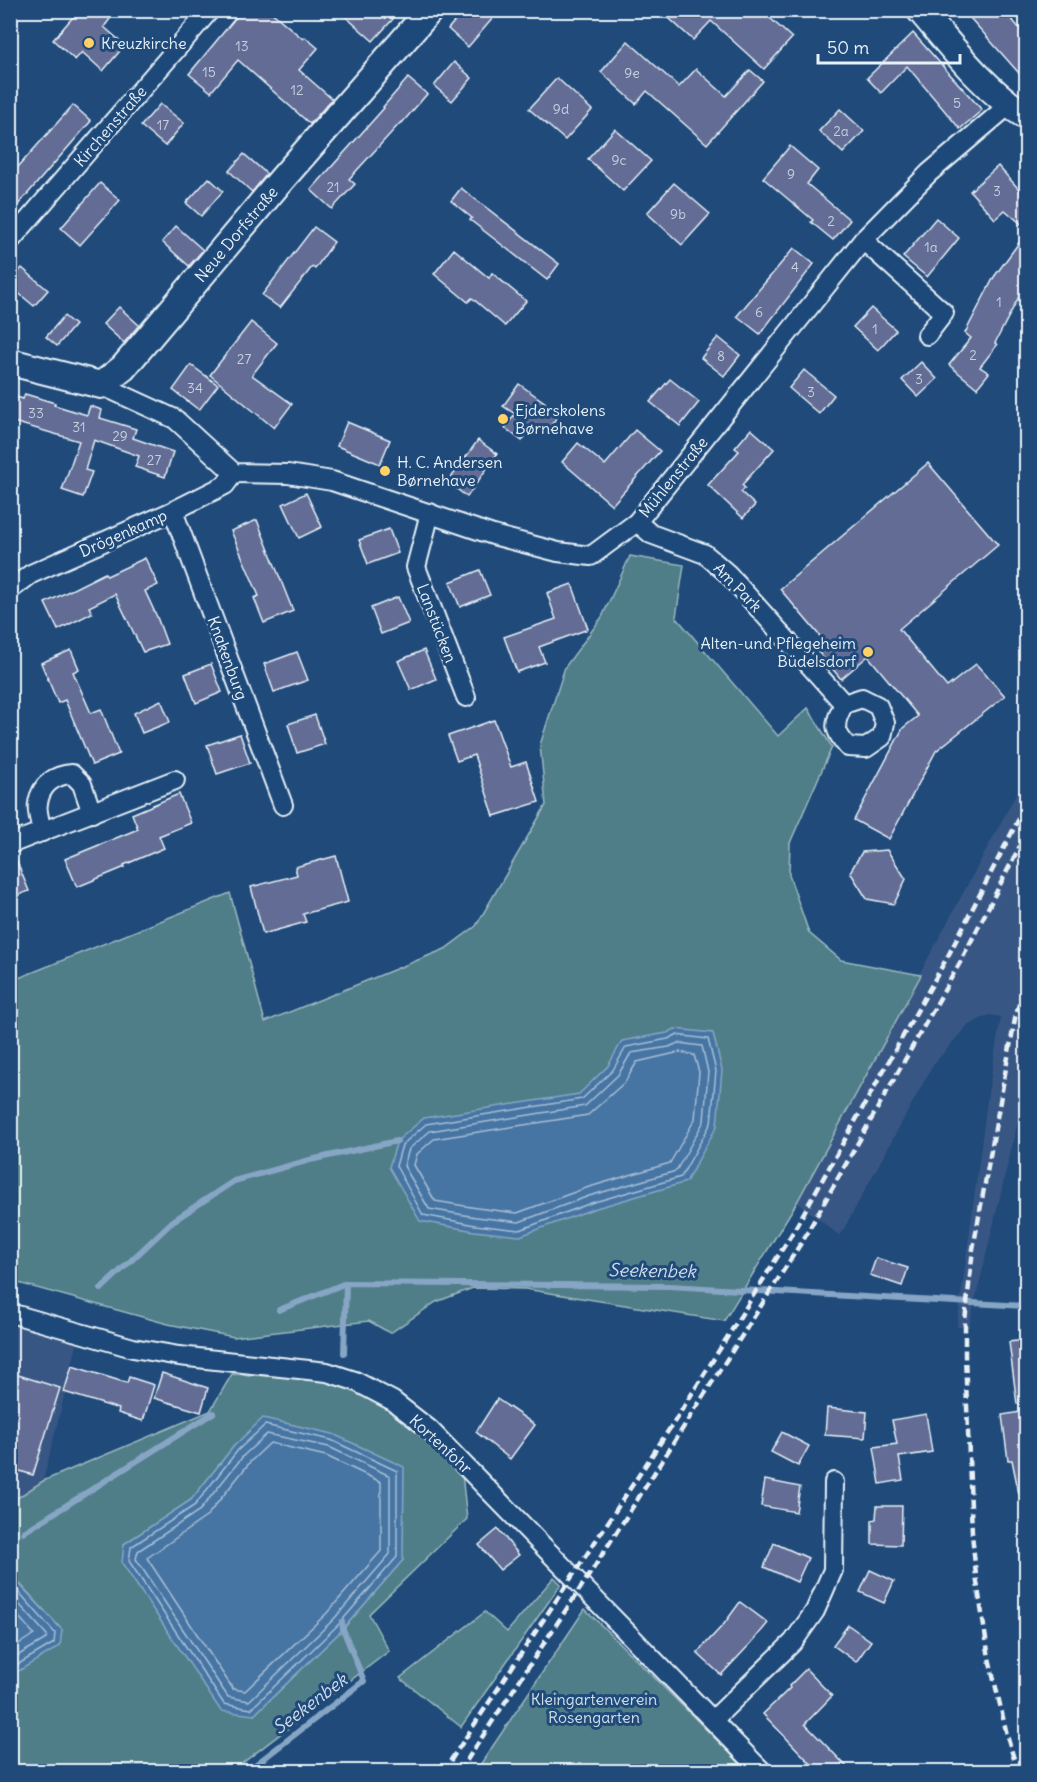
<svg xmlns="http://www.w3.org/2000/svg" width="1037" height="1782" viewBox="0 0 1037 1782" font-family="Delius,sans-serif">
  <rect width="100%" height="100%" fill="#1f4a7a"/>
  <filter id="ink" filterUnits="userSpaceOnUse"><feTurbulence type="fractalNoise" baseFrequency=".0167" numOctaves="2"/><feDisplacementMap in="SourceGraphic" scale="12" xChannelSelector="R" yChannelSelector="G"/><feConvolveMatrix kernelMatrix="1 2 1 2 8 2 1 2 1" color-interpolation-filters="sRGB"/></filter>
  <g filter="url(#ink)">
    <!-- built -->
    <g fill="#375784">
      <path d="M1026,776V1087L969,1327H957L988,1093L1001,1017L989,1015L967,1026L933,1065L840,1236L797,1202Z"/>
      <path d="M11,1305L82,1325L43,1481L11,1502Z"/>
    </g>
    <!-- green -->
    <g fill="#507e88" stroke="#9cb8c0" stroke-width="1.5" fill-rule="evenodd">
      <path d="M630,556L684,565L676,617L778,736L808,708L832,747L790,843L789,875L809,933L841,960L921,975L797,1202L724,1321L525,1289L473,1288L436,1302L390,1333L369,1321L234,1337L168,1324L11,1281V981L230,893L265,1022L445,949L476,926L546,805L540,745L565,667L602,617Z"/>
      <path d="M232,1374L325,1379L352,1387L387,1406L424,1436L462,1474L467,1519L369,1614L389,1651L232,1771H11V1675L62,1630L11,1574V1502L43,1481L210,1411ZM234,1446L403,1560L343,1629L254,1715L124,1544L191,1500Z"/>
      <path d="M554,1577L561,1584L461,1727L400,1678L485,1612L507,1632Z"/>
      <path d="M585,1609L597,1621L748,1771H476Z"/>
    </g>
    <!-- water -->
    <g fill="#4774a3" stroke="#87a6c5" stroke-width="1.5">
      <path d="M675,1029L713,1033L722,1070L717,1126L686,1182L593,1209L520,1236L474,1231L420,1221L389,1167L397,1141L424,1118L579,1094L608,1066L622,1041L667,1033Z"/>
      <path d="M263,1418L333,1434L404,1467L403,1560L343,1629L254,1715L221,1711L122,1563L124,1544L191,1500L234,1446Z"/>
      <path d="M10,1574L62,1630L60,1646L12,1675Z"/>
    </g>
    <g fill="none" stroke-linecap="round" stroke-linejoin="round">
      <!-- shore -->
      <g stroke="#a8bfd6" stroke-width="1.5">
        <path d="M676,1035L708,1039L716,1071L711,1123L681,1177L591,1203L520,1230L475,1225L423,1215L396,1166L402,1145L426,1124L582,1099L613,1070L626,1047L668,1039Z"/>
        <path d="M678,1043L702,1046L708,1072L704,1121L676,1171L589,1196L519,1222L476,1217L429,1209L404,1166L409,1149L430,1131L585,1106L618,1075L631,1053L669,1047Z"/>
        <path d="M680,1052L694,1055L699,1072L695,1119L670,1163L586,1188L517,1213L477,1208L435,1201L414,1165L417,1154L434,1139L588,1115L625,1082L637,1062Z"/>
        <path d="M265,1425L331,1440L397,1471V1557L338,1625L251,1709L224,1704L129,1561L131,1547L195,1505L238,1450Z"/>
        <path d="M267,1434L329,1447L390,1476V1554L333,1620L249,1701L228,1697L136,1559L138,1551L200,1510L244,1455Z"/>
        <path d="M270,1443L326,1456L381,1482V1551L326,1614L245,1691L233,1689L147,1558L206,1517L251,1461Z"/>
        <path d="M10,1582L55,1633L54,1643L10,1669"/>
        <path d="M10,1594L47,1635L46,1639L10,1660"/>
        <path d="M10,1607L34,1634L10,1650"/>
      </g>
      <!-- stream -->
      <g stroke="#87a6c5" stroke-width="6">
        <path d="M101,1289L173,1221L234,1181L310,1160L397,1141"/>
        <path d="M279,1310L346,1283"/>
        <path d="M344,1353L346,1283L669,1286L1026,1306"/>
        <path d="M24,1532L213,1413"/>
        <path d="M246,1772L364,1681L343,1629L342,1622"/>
      </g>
    </g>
    <!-- building -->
    <g fill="#626c95" stroke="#e8f1f8" stroke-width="1.5">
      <path d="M79,10H99L110,19L104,27L125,45L103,71L82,52L75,60L53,40Z"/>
      <path d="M242,10H269L303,39L305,37L318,48L299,70L332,99L310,124L238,60L211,92L189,74Z"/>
      <path d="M338,10H383L393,19L373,41Z"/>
      <path d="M464,10H500L468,47L448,29Z"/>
      <path d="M660,10H761L792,38L764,69L711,21L693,40Z"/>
      <path d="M963,10H1004L1026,36V81Z"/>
      <path d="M913,33L982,110L960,129L907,66L881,93L867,78Z"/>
      <path d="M628,41L679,87L696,69L726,96L750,70L763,81L707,144L647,91L636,104L601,72Z"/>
      <path d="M454,62L472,78L452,101L434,86Z"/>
      <path d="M408,78L427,94L402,123L401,122L349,179L355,184L332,209L311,190L384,108L383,107Z"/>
      <path d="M557,78L592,110L565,140L529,109Z"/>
      <path d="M160,104L184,123L165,146L141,126Z"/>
      <path d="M73,105L91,121L10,214V176Z"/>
      <path d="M840,109L864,131L843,153L819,131Z"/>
      <path d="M615,129L651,161L623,191L588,159Z"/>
      <path d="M790,146L818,170L807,184L850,220L833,240L811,222L813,220L763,178Z"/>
      <path d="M244,154L267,174L252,192L229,171Z"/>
      <path d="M998,166L1026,197V228L1005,210L995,219L970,191Z"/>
      <path d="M209,178L223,191L201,216L186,203Z"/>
      <path d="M100,183L120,200L80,245L61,228Z"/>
      <path d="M674,183L710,214L682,245L647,213Z"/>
      <path d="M461,188L559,264L547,280L470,220L472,218L451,201Z"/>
      <path d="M936,218L959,238L927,277L903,257Z"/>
      <path d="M176,226L203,250L189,266L162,242Z"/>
      <path d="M314,227L334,242L315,269L312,267L280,308L262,295Z"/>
      <path d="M1026,233V283L995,343L997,345L980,367L989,373L977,388L949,365L971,338L965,333L994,277Z"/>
      <path d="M794,248L814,264L760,334L737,316Z"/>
      <path d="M454,249L489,278L492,273L526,301L505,326L472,298L468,302L434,274Z"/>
      <path d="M22,268L48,290L34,306L10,286V281Z"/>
      <path d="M119,307L139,325L124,343L103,324Z"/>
      <path d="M871,308L896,330L878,350L853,327Z"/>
      <path d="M64,316L75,325L57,346L46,337Z"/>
      <path d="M251,322L277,343L252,375L292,404L274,428L210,375Z"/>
      <path d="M718,337L740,355L724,376L701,358Z"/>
      <path d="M921,362L937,379L918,397L902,380Z"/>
      <path d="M191,365L218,385L199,410L173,390Z"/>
      <path d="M804,370L834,395L819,414L789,388Z"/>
      <path d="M670,379L699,402L680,426L650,402Z"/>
      <path d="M519,384L560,413L544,435L532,427L522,441L505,428L515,414L503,406Z"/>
      <path d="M25,394L55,403L54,405L87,415L90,406L102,410L100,418L136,429L133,438L173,452L165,477L135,467L139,456L94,440L85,470L92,472L83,497L62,490L79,441L10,421V395L23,399Z"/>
      <path d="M347,422L390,440L380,464L337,446Z"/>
      <path d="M751,429L774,449L742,485L745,488L741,492L755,505L743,518L708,485L739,451L735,448Z"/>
      <path d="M635,430L660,451L612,505L562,462L578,443L605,465Z"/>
      <path d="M478,440L497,454L467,497L448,482Z"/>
      <path d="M928,463L998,545L899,629L947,687L976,664L1005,696L936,751L889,839L854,820L903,728L918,716L868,656L841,679L815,648L824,641L780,589Z"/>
      <path d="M306,493L322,527L299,538L283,504Z"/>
      <path d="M257,520L293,611L264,623L254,598L259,596L231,531Z"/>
      <path d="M389,529L398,553L368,564L359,540Z"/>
      <path d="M145,558L158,585L145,591L157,617L167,644L143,652L115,594L89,607L92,613L58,630L45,603L105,573L107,576Z"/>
      <path d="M480,570L490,595L460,607L450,582Z"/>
      <path d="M572,584L588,629L539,647L545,662L517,672L504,637L556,619L547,593Z"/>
      <path d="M398,597L409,623L381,634L371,608Z"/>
      <path d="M71,650L79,669L73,672L91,713L101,709L119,754L92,765L65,700L58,703L41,663Z"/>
      <path d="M424,650L436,679L411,690L398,661Z"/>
      <path d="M297,652L308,680L274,692L264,664Z"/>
      <path d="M211,664L222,692L196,703L185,674Z"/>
      <path d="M161,700L170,722L142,733L134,713Z"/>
      <path d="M315,715L325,744L297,753L288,724Z"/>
      <path d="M494,720L511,767L526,762L539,802L494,816L474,755L457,761L448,736Z"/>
      <path d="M240,734L250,763L217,774L207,745Z"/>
      <path d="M179,794L191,823L159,836L164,848L124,865L125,867L77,887L65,859L138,829L132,814Z"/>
      <path d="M887,850L906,879L894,904L867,899L850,872L862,852Z"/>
      <path d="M10,855H14L29,891L10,898Z"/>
      <path d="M336,856L348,902L303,914L306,922L263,934L251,887L297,875L295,867Z"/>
      <path d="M876,1258L908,1268L902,1286L870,1275Z"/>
      <path d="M1026,1340V1403L1017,1404L1009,1342Z"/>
      <path d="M72,1366L127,1383L129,1377L154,1385L143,1421L118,1413L119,1409L64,1392Z"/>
      <path d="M162,1373L208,1388L201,1412L154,1398Z"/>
      <path d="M15,1374L60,1388L33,1475L10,1468V1388Z"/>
      <path d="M497,1399L535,1425L510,1459L476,1432Z"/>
      <path d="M827,1408L867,1412L865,1438L825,1435Z"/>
      <path d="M1026,1411V1494H1019L1012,1460H1008L1002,1415Z"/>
      <path d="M926,1414L932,1452L899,1457L903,1480L880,1484L874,1447L897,1444L892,1420Z"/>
      <path d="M782,1432L809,1446L798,1466L771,1452Z"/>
      <path d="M765,1480L800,1487L796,1512L761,1506Z"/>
      <path d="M877,1506H902L901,1545L872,1544V1520L876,1519Z"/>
      <path d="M498,1529L519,1555L500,1570L479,1545Z"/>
      <path d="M774,1543L808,1558L797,1582L764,1567Z"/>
      <path d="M870,1570L894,1581L884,1603L860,1592Z"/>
      <path d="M740,1602L768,1623L754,1640L721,1675L697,1653L724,1624Z"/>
      <path d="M848,1625L871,1641L856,1662L833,1645Z"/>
      <path d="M806,1669L832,1696L805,1724L852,1772H819L763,1714L790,1688L789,1686Z"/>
    </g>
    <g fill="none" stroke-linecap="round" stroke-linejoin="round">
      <!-- street casing -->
      <g stroke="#e8f1f8" stroke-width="22">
        <g id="street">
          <path d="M863,240L944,313L927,335"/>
          <path d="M10,241L210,10"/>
          <path d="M101,385L175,419L234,473L288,474L332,481L493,535L558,552L591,556L637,522L863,240L929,173L1009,105"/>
          <path d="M173,511L283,805"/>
          <path d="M430,513L416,567L466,697"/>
          <path d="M637,522L651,534L705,554L728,574L844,704C833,724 833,730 848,747L866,748L882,737L885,723L878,706L862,698L844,704"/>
          <path d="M10,590L31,574L173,511L225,485L234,473"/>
          <path d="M42,832C41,824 36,811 38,803C41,784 55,775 72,774L82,784L92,813"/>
          <path d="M10,844L175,780"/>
          <path d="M10,1313L133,1348L179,1356L327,1372L355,1381L393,1401L429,1429L467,1468L763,1772"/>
          <path d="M713,1720L793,1642L815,1611L833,1570L834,1482"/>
        </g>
      </g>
      <!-- secondary casing -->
      <g stroke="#e8f1f8" stroke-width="30">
        <g id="secondary">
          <path d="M920,10C952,47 984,90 1026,116"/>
          <path d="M10,362L101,385L123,368L282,179L430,10"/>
        </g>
      </g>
      <!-- street -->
      <use href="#street" stroke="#1f4a7a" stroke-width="18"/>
      <!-- secondary -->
      <use href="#secondary" stroke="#1f4a7a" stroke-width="26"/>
      <!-- rail -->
      <g stroke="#e8f1f8" stroke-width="4.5" stroke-dasharray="9 4.5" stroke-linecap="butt">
        <path d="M443,1772L678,1416L793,1232L949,954L1026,805"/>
        <path d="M459,1772L593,1569L803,1240L962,959L1026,834"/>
        <path d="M1018,1772L1008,1739L989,1658L976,1576L972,1533L965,1355V1321L973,1249L1015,1019L1026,978"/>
      </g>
    </g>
  </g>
  <!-- markers -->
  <g fill="#ffd166" stroke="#1f4a7a" stroke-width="2">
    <circle cx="89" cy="43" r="6"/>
    <circle cx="503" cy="419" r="6"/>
    <circle cx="385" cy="471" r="6"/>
    <circle cx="868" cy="652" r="6"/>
  </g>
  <g text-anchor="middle" stroke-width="6" stroke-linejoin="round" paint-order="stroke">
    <!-- number labels -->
    <g font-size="14" fill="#c6d0df">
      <text x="242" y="51">13</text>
      <text x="209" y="77">15</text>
      <text x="632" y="78">9e</text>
      <text x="297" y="95">12</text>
      <text x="957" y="108">5</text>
      <text x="561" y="114">9d</text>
      <text x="163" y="130">17</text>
      <text x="841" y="136">2a</text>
      <text x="619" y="165">9c</text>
      <text x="791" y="179">9</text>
      <text x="333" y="192">21</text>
      <text x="997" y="196">3</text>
      <text x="678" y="219">9b</text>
      <text x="831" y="226">2</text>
      <text x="931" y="252">1a</text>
      <text x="795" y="272">4</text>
      <text x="999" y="307">1</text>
      <text x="759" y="317">6</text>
      <text x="875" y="334">1</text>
      <text x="973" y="360">2</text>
      <text x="721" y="361">8</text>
      <text x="244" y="364">27</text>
      <text x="919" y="384">3</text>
      <text x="195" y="393">34</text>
      <text x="811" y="397">3</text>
      <text x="36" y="418">33</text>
      <text x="79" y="432">31</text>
      <text x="120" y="441">29</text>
      <text x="154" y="465">27</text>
    </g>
    <!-- poi labels -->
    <g font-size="16" fill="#e8f1f8" stroke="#1f4a7a" text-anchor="start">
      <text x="101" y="49">Kreuzkirche</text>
      <text x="515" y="416">Ejderskolens<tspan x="515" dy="18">Børnehave</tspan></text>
      <text x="397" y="468">H. C. Andersen<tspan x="397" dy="18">Børnehave</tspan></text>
      <text x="856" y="649" text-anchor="end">Alten-und Pflegeheim<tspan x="856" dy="18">Büdelsdorf</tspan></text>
    </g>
    <!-- street labels -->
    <g font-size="16" fill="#e8f1f8" stroke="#1f4a7a">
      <text transform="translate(110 126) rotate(-49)" y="6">Kirchenstraße</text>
      <text transform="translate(236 234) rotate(-50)" y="6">Neue Dorfstraße</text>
      <text transform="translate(673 477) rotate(-51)" y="6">Mühlenstraße</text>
      <text transform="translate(123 533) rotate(-24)" y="6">Drögenkamp</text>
      <text transform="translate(738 587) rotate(46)" y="6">Am Park</text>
      <text transform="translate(437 623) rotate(69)" y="6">Lanstücken</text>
      <text transform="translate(228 658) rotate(70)" y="6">Knakenburg</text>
      <text transform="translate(441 1444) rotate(43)" y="6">Kortenfohr</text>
    </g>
    <!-- park labels -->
    <g font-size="16" fill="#d1e0e7" stroke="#1f4a7a">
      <text x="594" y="1705">Kleingartenverein<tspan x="594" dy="18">Rosengarten</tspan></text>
    </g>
    <!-- water labels -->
    <g font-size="18" font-style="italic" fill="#d0deeb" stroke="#1f4a7a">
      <text transform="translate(652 1271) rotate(1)" y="6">Seekenbek</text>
      <text transform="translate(310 1704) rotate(-37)" y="6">Seekenbek</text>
    </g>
  </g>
  <!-- margin -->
  <rect width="1037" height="1782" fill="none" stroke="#1f4a7a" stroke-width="36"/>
  <rect x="18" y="18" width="1001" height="1746" fill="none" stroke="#e8f1f8" stroke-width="2" filter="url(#ink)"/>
  <!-- scale -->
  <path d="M818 54v9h142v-9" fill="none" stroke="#e8f1f8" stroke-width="3"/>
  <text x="827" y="54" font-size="18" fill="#e8f1f8" stroke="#1f4a7a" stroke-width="4.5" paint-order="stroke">50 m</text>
</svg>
